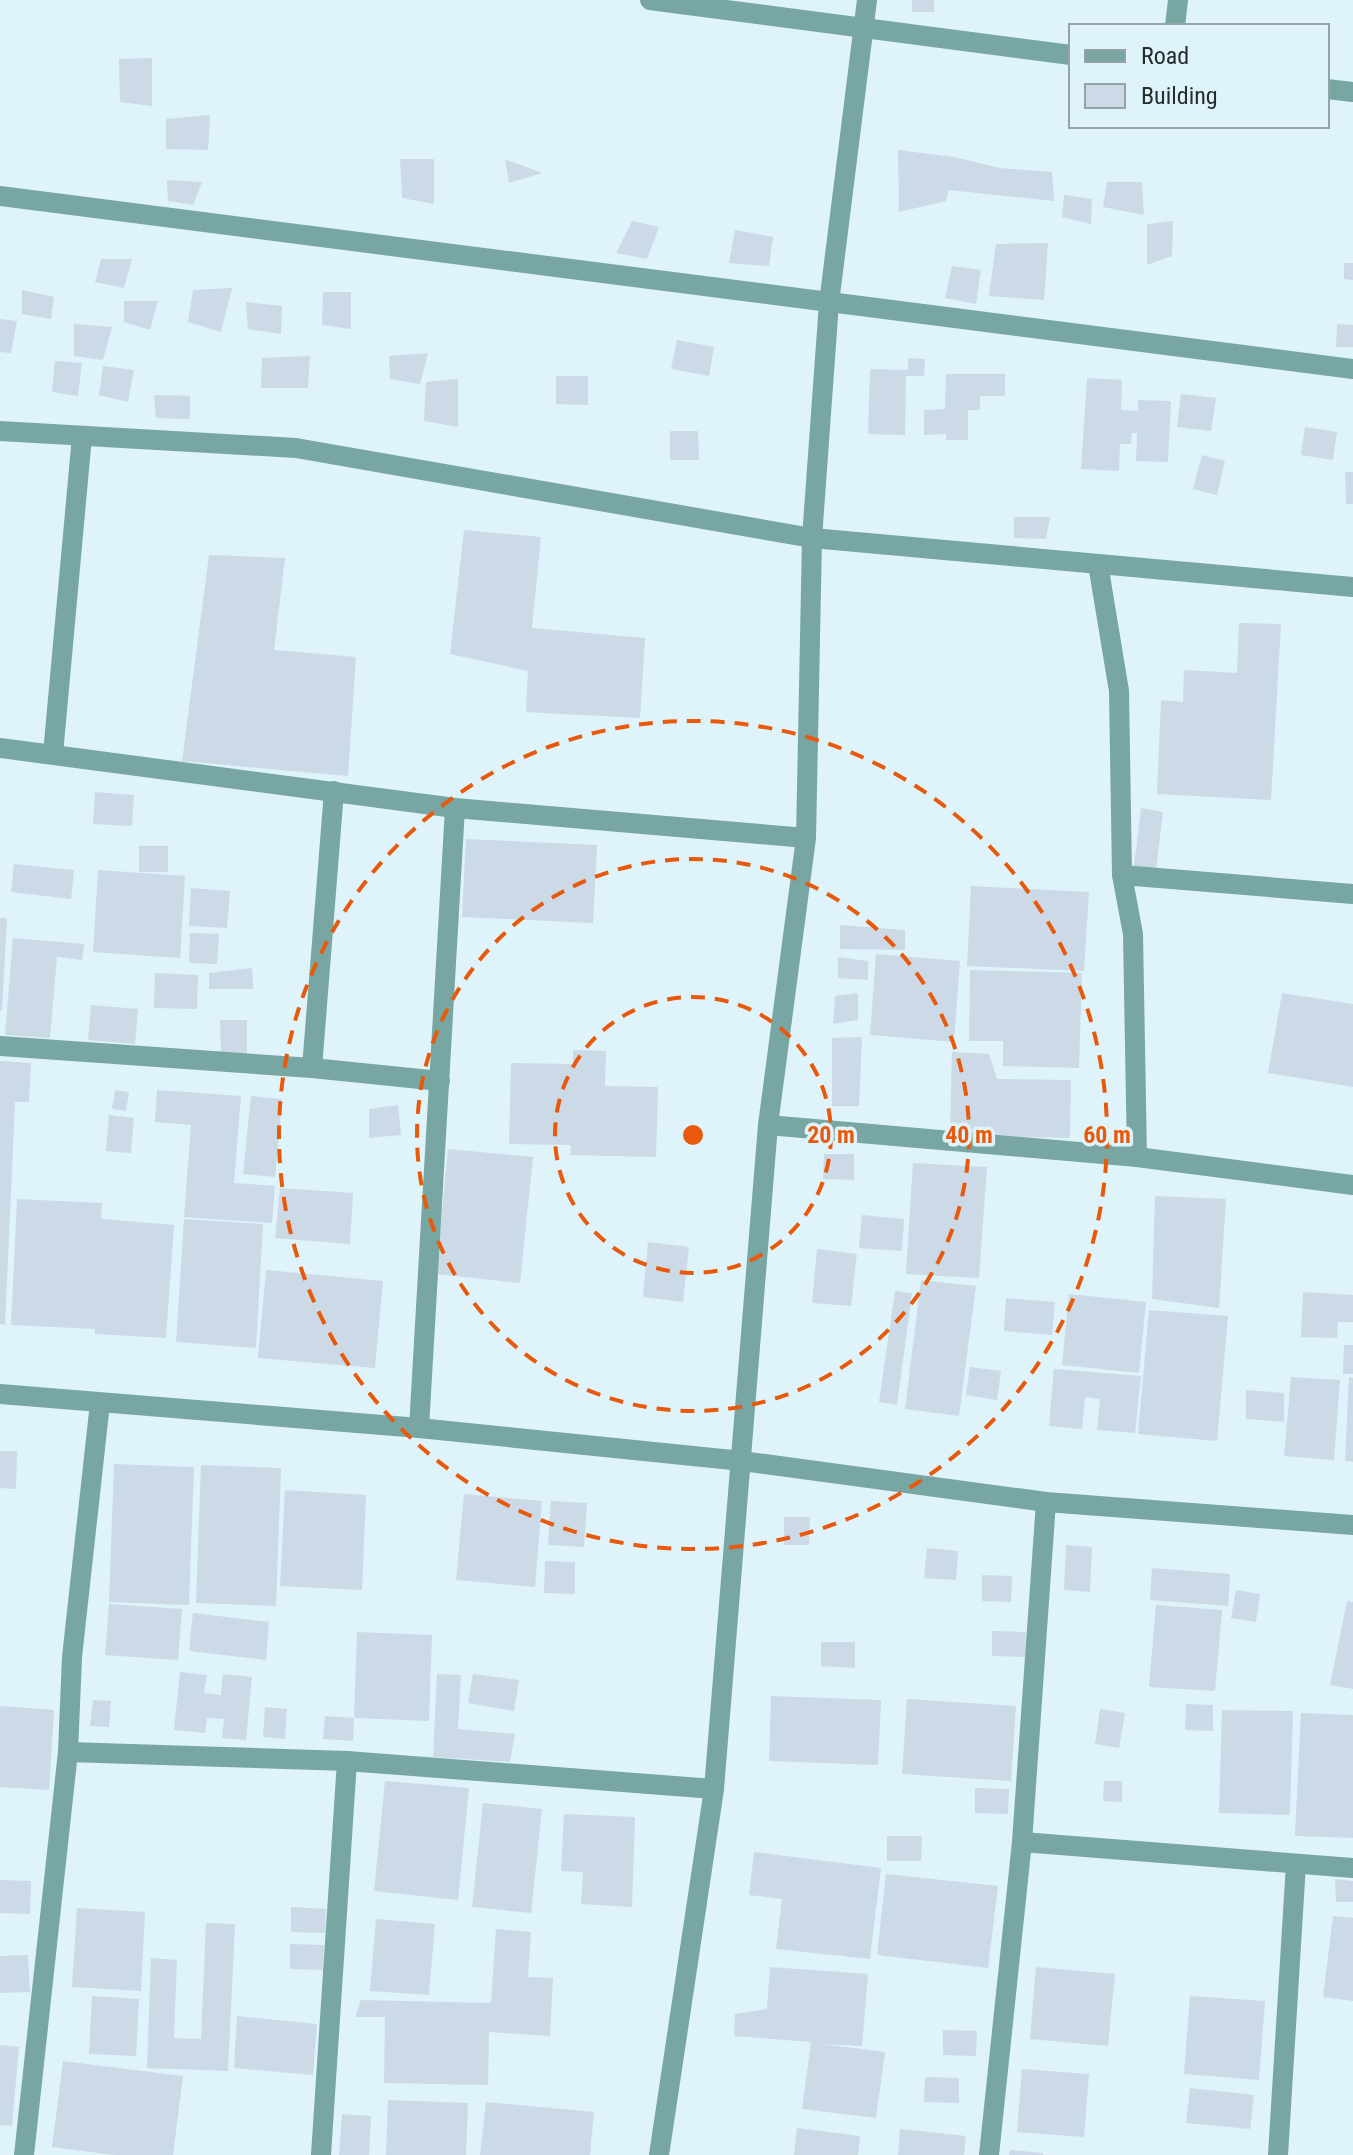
<svg xmlns="http://www.w3.org/2000/svg" width="1353" height="2155" viewBox="0 0 1353 2155" font-family="'Roboto Condensed',sans-serif">
  <rect width="100%" height="100%" fill="#def3fa"/>
  <!-- building -->
  <g fill="#ccdae7">
    <rect x="912" y="0" width="22" height="12"/>
    <path d="M152,58V106L120,102L119,59Z"/>
    <path d="M210,115L208,150L166,149V119Z"/>
    <path d="M898,150L954,157L1000,168L1052,172L1054,201L949,190L946,201L899,212Z"/>
    <path d="M400,159H434V204L402,198Z"/>
    <path d="M505,159L542,173L509,183Z"/>
    <path d="M167,180L202,182L193,205L168,201Z"/>
    <path d="M1107,182H1142L1144,215L1103,207Z"/>
    <path d="M1064,195L1092,199L1091,224L1062,217Z"/>
    <path d="M632,221L659,227L647,259L616,253Z"/>
    <path d="M1173,221L1172,256L1147,265V224Z"/>
    <path d="M735,230L773,237L769,266L729,263Z"/>
    <path d="M1048,243L1044,300L989,296L996,244Z"/>
    <path d="M101,259H132L124,288L95,282Z"/>
    <path d="M1344,263H1353V280L1344,279Z"/>
    <path d="M952,266L981,270L976,304L945,298Z"/>
    <path d="M232,288L221,332L188,322L193,290Z"/>
    <path d="M22,290L54,297L51,319L22,314Z"/>
    <path d="M323,292H351V329L322,325Z"/>
    <path d="M124,301H158L150,330L124,322Z"/>
    <path d="M246,302L282,306L281,334L248,329Z"/>
    <path d="M0,319L17,321L11,353L0,352Z"/>
    <path d="M74,324L112,327L103,360L74,356Z"/>
    <path d="M1337,324L1353,325V347H1336Z"/>
    <path d="M677,340L714,347L709,376L671,369Z"/>
    <path d="M428,353L420,384L390,379L389,356Z"/>
    <path d="M310,356L308,388H261L262,358Z"/>
    <path d="M908,358L925,359L924,376H906L905,435L868,434L870,369L908,370Z"/>
    <path d="M55,361L82,363L78,396L52,392Z"/>
    <path d="M103,366L134,370L128,402L99,395Z"/>
    <path d="M946,374H1005V396H980V410H968V440H946V434L924,435V410L945,409Z"/>
    <path d="M556,376H588V405L556,404Z"/>
    <path d="M1087,378L1122,380L1121,410L1138,411V400L1171,401L1168,462L1136,461L1137,433H1132L1131,444H1120L1119,471L1081,469Z"/>
    <path d="M458,379V427L424,421L426,382Z"/>
    <path d="M1181,394L1216,398L1211,431L1177,427Z"/>
    <path d="M154,395L190,396V419L156,418Z"/>
    <path d="M1305,427L1337,432L1333,460L1301,455Z"/>
    <path d="M670,431H698L699,460H670Z"/>
    <path d="M1202,455L1225,461L1217,495L1193,489Z"/>
    <path d="M1345,472H1353V504H1346Z"/>
    <path d="M1014,517H1050L1046,539L1014,538Z"/>
    <path d="M464,530L541,537L532,628L645,638L640,718L526,712L528,671L450,654Z"/>
    <path d="M209,555L285,558L274,650L356,657L348,776L182,761Z"/>
    <path d="M1239,623L1281,624L1271,800L1157,794L1161,700L1183,702L1184,670L1237,673Z"/>
    <path d="M95,792L134,795L132,826L93,824Z"/>
    <path d="M1141,808L1163,812L1156,869L1134,866Z"/>
    <path d="M466,839L597,845L593,923L462,917Z"/>
    <rect x="139" y="846" width="29" height="26"/>
    <path d="M14,864L74,870L71,899L11,892Z"/>
    <path d="M98,870L185,876L180,958L93,952Z"/>
    <path d="M971,886L1089,892L1084,971L967,966Z"/>
    <path d="M191,888L230,891L227,928L189,926Z"/>
    <path d="M0,918H7L2,1011H0Z"/>
    <path d="M840,925L905,930V950L840,949Z"/>
    <path d="M190,933L219,934L217,964L189,963Z"/>
    <path d="M13,938L84,944L82,960L57,957L50,1038L5,1035Z"/>
    <path d="M876,954L960,961L954,1042L870,1035Z"/>
    <path d="M838,957L868,961V980L838,978Z"/>
    <path d="M252,968L253,989H209V973Z"/>
    <path d="M970,970L1082,973L1079,1068L1003,1066V1041H969Z"/>
    <path d="M155,973L198,975L197,1009L154,1008Z"/>
    <path d="M858,993V1020L833,1024L835,996Z"/>
    <path d="M1282,993L1353,1004V1087L1268,1073Z"/>
    <path d="M91,1005L138,1009L135,1044L88,1040Z"/>
    <path d="M220,1020H247V1054H221Z"/>
    <path d="M862,1037L859,1106H832V1038Z"/>
    <path d="M573,1050L606,1051L605,1086L658,1087L656,1157L570,1155L571,1145L509,1144L511,1063L573,1064Z"/>
    <path d="M952,1052L989,1054L997,1079L1071,1080L1070,1138L950,1135Z"/>
    <path d="M0,1061L31,1063L29,1102H15L5,1325L0,1324Z"/>
    <path d="M115,1090L129,1092L126,1111L112,1109Z"/>
    <path d="M157,1090L241,1096L234,1183L275,1186L272,1223L184,1217L191,1125L155,1122Z"/>
    <path d="M251,1096L282,1099L275,1177L243,1174Z"/>
    <path d="M398,1105L401,1135L369,1138V1109Z"/>
    <path d="M109,1115L134,1118L131,1153L106,1151Z"/>
    <path d="M448,1149L533,1157L520,1283L436,1274Z"/>
    <path d="M824,1154H854V1180L823,1179Z"/>
    <path d="M913,1163L987,1167L979,1278L906,1274Z"/>
    <path d="M280,1188L353,1193L350,1244L275,1238Z"/>
    <path d="M1155,1196L1226,1199L1219,1308L1152,1299Z"/>
    <path d="M17,1199L102,1203L101,1219L174,1225L166,1338L95,1334V1329L11,1325Z"/>
    <path d="M862,1215L904,1219L902,1251L859,1248Z"/>
    <path d="M184,1219L263,1224L256,1348L176,1342Z"/>
    <path d="M648,1242L689,1247L683,1302L643,1297Z"/>
    <path d="M817,1249L857,1254L851,1306L812,1303Z"/>
    <path d="M266,1270L383,1281L375,1368L258,1358Z"/>
    <path d="M921,1280L976,1286L959,1416L905,1409Z"/>
    <path d="M895,1291L912,1293L897,1405L879,1402Z"/>
    <path d="M1303,1292L1353,1295V1322H1338L1337,1338L1301,1337Z"/>
    <path d="M1069,1294L1146,1302L1139,1373L1062,1365Z"/>
    <path d="M1006,1298L1055,1302L1052,1335L1004,1331Z"/>
    <path d="M1149,1310L1228,1316L1217,1441L1138,1434Z"/>
    <path d="M1344,1345H1353V1374H1343Z"/>
    <path d="M970,1367L1001,1371L997,1400L966,1395Z"/>
    <path d="M1054,1369L1141,1376L1135,1433L1097,1430L1100,1399L1085,1397L1082,1429L1049,1426Z"/>
    <path d="M1291,1377L1340,1380L1334,1460L1284,1456Z"/>
    <path d="M1349,1377L1353,1378V1462L1345,1461Z"/>
    <path d="M1246,1390L1284,1393V1422L1246,1419Z"/>
    <path d="M0,1451H17L16,1489L0,1488Z"/>
    <path d="M114,1464L194,1467L189,1605L109,1602Z"/>
    <path d="M201,1465L281,1468L276,1606L196,1603Z"/>
    <path d="M285,1490L366,1495L362,1590L280,1586Z"/>
    <path d="M464,1494L542,1501L535,1587L456,1580Z"/>
    <path d="M551,1501L587,1503L584,1547L548,1545Z"/>
    <path d="M784,1517H810L809,1545H784Z"/>
    <path d="M1066,1545L1092,1547L1090,1592L1064,1590Z"/>
    <path d="M927,1548L958,1551L956,1580L924,1578Z"/>
    <path d="M545,1561L575,1562V1594L544,1593Z"/>
    <path d="M1152,1568L1230,1574L1228,1606L1150,1600Z"/>
    <path d="M982,1575L1012,1576L1011,1602L982,1601Z"/>
    <path d="M1236,1590L1260,1594L1256,1622L1231,1618Z"/>
    <path d="M1347,1601L1353,1602V1689L1330,1685Z"/>
    <path d="M109,1604L182,1609L178,1660L105,1655Z"/>
    <path d="M1156,1605L1222,1610L1215,1691L1149,1687Z"/>
    <path d="M193,1613L269,1622L266,1660L189,1651Z"/>
    <path d="M992,1631L1026,1632L1025,1657L992,1656Z"/>
    <path d="M357,1632L432,1635L429,1721L354,1718L353,1741L323,1739L325,1716L354,1718Z"/>
    <path d="M821,1642H855V1668L821,1666Z"/>
    <path d="M180,1672L207,1675L204,1693L221,1695L223,1674L252,1677L246,1740L222,1738L224,1719L207,1718L205,1733L174,1730Z"/>
    <path d="M437,1674L461,1675L458,1729L515,1734L510,1762L433,1757Z"/>
    <path d="M473,1674L519,1680L514,1711L468,1703Z"/>
    <path d="M771,1696L881,1700L878,1765L769,1761Z"/>
    <path d="M907,1699L1016,1706L1011,1781L902,1774Z"/>
    <path d="M93,1700L111,1701L109,1727L90,1726Z"/>
    <path d="M1186,1704L1213,1705V1731L1185,1730Z"/>
    <path d="M0,1706L54,1710L49,1790L0,1787Z"/>
    <path d="M265,1707L287,1709L285,1739L263,1737Z"/>
    <path d="M1100,1709L1125,1713L1119,1748L1095,1744Z"/>
    <path d="M1222,1710L1293,1711L1290,1815L1219,1813Z"/>
    <path d="M1301,1713L1353,1715V1838L1295,1836Z"/>
    <path d="M385,1781L469,1788L458,1900L374,1891Z"/>
    <path d="M1104,1781H1122V1802L1103,1801Z"/>
    <path d="M975,1788L1009,1789L1008,1814L975,1813Z"/>
    <path d="M483,1803L542,1809L531,1913L472,1907Z"/>
    <path d="M564,1814L635,1817L632,1907L581,1904L583,1872L561,1871Z"/>
    <path d="M887,1836H922L921,1861H887Z"/>
    <path d="M754,1852L881,1868L870,1959L776,1949L782,1899L749,1895Z"/>
    <path d="M886,1874L998,1886L988,1968L877,1955Z"/>
    <path d="M1335,1879L1353,1881V1902H1336Z"/>
    <path d="M0,1880L31,1881L30,1914L0,1913Z"/>
    <path d="M291,1907L326,1909L325,1933L291,1932Z"/>
    <path d="M77,1908L145,1912L141,1991L72,1987Z"/>
    <path d="M1333,1916L1353,1918V2001L1323,1997Z"/>
    <path d="M376,1919L435,1924L429,1995L370,1991Z"/>
    <path d="M206,1923L235,1924L228,2071L147,2068L151,1958L177,1960L174,2038L201,2039Z"/>
    <path d="M496,1929L531,1932L528,1977L553,1978L550,2036L489,2032L488,2085L384,2083L385,2017H355L361,2000L491,2003Z"/>
    <path d="M290,1944L324,1945L323,1970L290,1969Z"/>
    <path d="M28,1955L30,1992L0,1993V1956Z"/>
    <path d="M770,1967L868,1974L862,2046L822,2044L885,2052L876,2118L802,2109L811,2042L734,2036L735,2014L767,2009Z"/>
    <path d="M1036,1967L1115,1974L1108,2046L1030,2039Z"/>
    <path d="M92,1996L139,1999L136,2056L89,2054Z"/>
    <path d="M1190,1996L1265,2001L1259,2080L1184,2074Z"/>
    <path d="M237,2016L317,2024L313,2075L234,2068Z"/>
    <path d="M943,2030L977,2031L976,2056L943,2055Z"/>
    <path d="M0,2045L19,2047L12,2126L0,2125Z"/>
    <path d="M63,2061L183,2076L173,2155H114L52,2147Z"/>
    <path d="M1022,2069L1089,2074L1084,2137L1017,2132Z"/>
    <path d="M925,2077L959,2078V2103L924,2102Z"/>
    <path d="M1190,2088L1254,2095L1250,2129L1186,2123Z"/>
    <path d="M388,2100L468,2103L466,2155H386Z"/>
    <path d="M486,2102L594,2112L590,2155H480Z"/>
    <path d="M342,2114L371,2116L369,2155H339Z"/>
    <path d="M797,2128L860,2136L858,2155H794Z"/>
    <path d="M900,2129L966,2136L964,2155H898Z"/>
    <path d="M1010,2150L1043,2153V2155H1009Z"/>
  </g>
  <g fill="none" stroke-linecap="round" stroke-linejoin="round">
    <!-- minor -->
    <g stroke="#78a6a2" stroke-width="20">
      <path d="M1175,26L1178,0"/>
      <path d="M0,196L1353,369"/>
      <path d="M0,431L296,448L812,538L1353,587"/>
      <path d="M0,748L455,808L806,838"/>
      <path d="M53,754L82,436"/>
      <path d="M1122,875L1353,894"/>
      <path d="M0,1046L312,1068L334,791"/>
      <path d="M312,1068L440,1081"/>
      <path d="M768,1125L1137,1157L1133,934L1122,875L1119,691L1098,564"/>
      <path d="M1137,1157L1353,1185"/>
      <path d="M0,1394L419,1428L742,1461L1046,1502L1353,1525"/>
      <path d="M419,1428L455,808"/>
      <path d="M68,1752L347,1761L714,1789"/>
      <path d="M1022,1842L1353,1868"/>
      <path d="M24,2155L68,1752L72,1657L100,1403"/>
      <path d="M321,2155L347,1761"/>
      <path d="M659,2155L714,1789L768,1125L806,838L812,538L829,303L867,0"/>
      <path d="M989,2155L1022,1842L1046,1502"/>
      <path d="M1278,2155L1296,1864"/>
    </g>
    <!-- tertiary -->
    <g stroke="#78a6a2" stroke-width="20">
      <path d="M650,0L1071,55"/>
      <path d="M1327,89L1353,92"/>
    </g>
  </g>
  <!-- distance rings -->
  <g fill="none" stroke="#e8590c" stroke-width="4" stroke-dasharray="14 10">
    <circle cx="693" cy="1135" r="138"/>
    <circle cx="693" cy="1135" r="276"/>
    <circle cx="693" cy="1135" r="414"/>
  </g>
  <circle cx="693" cy="1135" r="12" fill="#e8590c" stroke="#def3fa" stroke-width="4"/>
  <g font-size="24" text-anchor="middle" font-weight="bold" fill="#e8590c" stroke="#def3fa" stroke-width="7" stroke-linejoin="round" paint-order="stroke">
    <text x="831" y="1143">20 m</text>
    <text x="969" y="1143">40 m</text>
    <text x="1107" y="1143">60 m</text>
  </g>
  <!-- legend -->
  <rect x="1069" y="24" width="260" height="104" fill="#def3fa" stroke="#94a3a8" stroke-width="2"/>
  <rect x="1085" y="50" width="40" height="12" fill="#78a6a2" stroke="#94a3a8" stroke-width="2"/>
  <text x="1141" y="64" font-size="24" fill="#242c2e">Road</text>
  <rect x="1085" y="84" width="40" height="24" fill="#ccdae7" stroke="#94a3a8" stroke-width="2"/>
  <text x="1141" y="104" font-size="24" fill="#242c2e">Building</text>
</svg>
